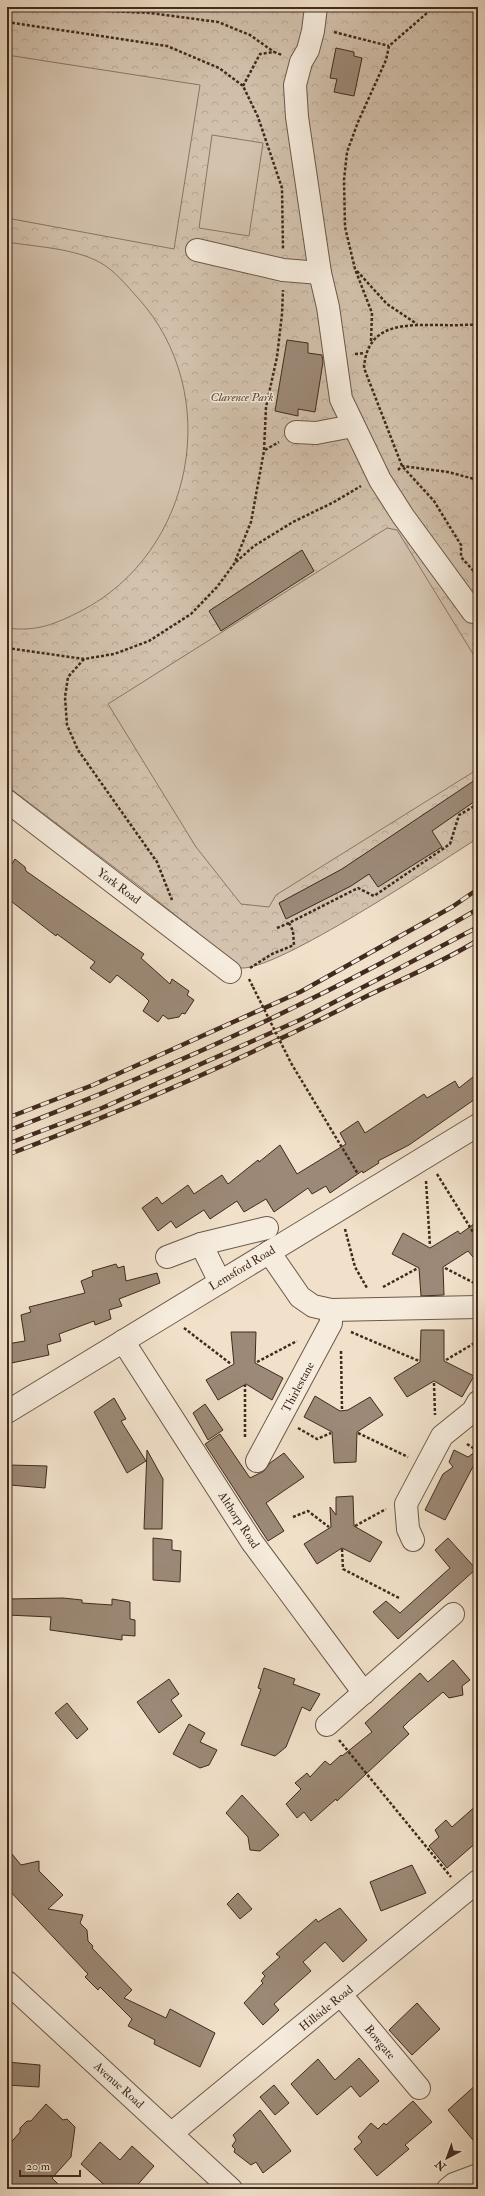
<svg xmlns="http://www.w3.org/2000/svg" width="485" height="2196" viewBox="0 0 485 2196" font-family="'IM FELL Double Pica',serif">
  <defs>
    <pattern id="park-crowns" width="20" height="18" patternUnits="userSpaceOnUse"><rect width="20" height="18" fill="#d3c2ad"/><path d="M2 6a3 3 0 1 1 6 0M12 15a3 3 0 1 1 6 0" fill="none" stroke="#b6a794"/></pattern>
  </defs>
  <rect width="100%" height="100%" fill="#f1e1ca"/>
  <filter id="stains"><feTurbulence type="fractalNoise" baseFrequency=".005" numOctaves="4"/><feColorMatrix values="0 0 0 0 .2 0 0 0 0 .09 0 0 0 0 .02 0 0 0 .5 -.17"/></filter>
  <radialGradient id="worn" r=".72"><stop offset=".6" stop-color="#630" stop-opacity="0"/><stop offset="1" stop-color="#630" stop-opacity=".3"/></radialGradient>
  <!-- park -->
  <path fill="url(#park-crowns)" stroke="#8a7666" d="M7,7H478V838C439,863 277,971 241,968L143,889L7,786Z"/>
  <!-- pitch -->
  <g fill="#d3c2ad" stroke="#8a7666">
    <path d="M7,55L200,85L174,249L7,218Z"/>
    <path d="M212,135L263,143L249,236L199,228Z"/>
    <path d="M7,242C37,247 74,248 101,263C115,271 127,286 138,298C224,393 195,552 81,611C55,624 37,632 7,628Z"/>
    <path d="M387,528L397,530L478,662V769L276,895L269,907L241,904L196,847L108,704Z"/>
  </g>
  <!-- building -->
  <g fill="#9c8977" stroke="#402a1e">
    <path d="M336,48L354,52V56L362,58L354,96L334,92L337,79L330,78Z"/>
    <path d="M287,340L308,343V353L322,355L323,362L315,412L298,409V416L275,411Z"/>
    <path d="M302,550L314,571L221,631L209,611Z"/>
    <path d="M478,778V799L432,831L442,847L378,887L369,874L351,886L286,919L279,903L342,869Z"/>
    <path d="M15,859L25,867L26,871L144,954L141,958L170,984L172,979L189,991L187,995L194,1000L185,1014L182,1013L179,1017L168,1019L163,1015L158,1022L143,1011L149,1001L144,996L117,975L110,983L90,968L95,962L57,934L56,936L7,898V872Z"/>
    <path d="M478,1073V1097L409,1145L378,1161L379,1163L363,1173L362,1171L330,1193L326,1186L312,1194L308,1188L274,1212L266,1199L244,1212L237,1201L210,1219L204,1210L176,1228L171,1221L158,1231L142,1208L157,1197L162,1204L188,1185L194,1194L222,1175L228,1184L258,1160L259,1162L280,1145L297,1174L346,1144L340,1133L358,1121L365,1133L424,1094L427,1098L455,1081L459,1088Z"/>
    <path d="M478,1221V1263L468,1251L443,1267L444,1295L421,1296L419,1268L392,1254L403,1233L430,1248L458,1231L460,1234Z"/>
    <path d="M116,1264L118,1268L124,1266L126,1281L157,1273L160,1283L119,1299L122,1306L109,1310L111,1319L95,1325L94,1321L59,1334L61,1341L47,1345L49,1355L7,1364V1344L25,1341L21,1315L31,1312L29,1307L85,1293L81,1281L93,1276L92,1271Z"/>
    <path d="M421,1330H444V1361L474,1376L462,1397L434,1381L407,1397L394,1378L420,1362Z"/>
    <path d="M231,1332H256L255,1363L283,1378L272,1400L246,1384L218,1400L206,1380L234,1364Z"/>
    <path d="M315,1396L340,1411L348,1410L370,1397L383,1415L357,1432L356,1462L334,1463L332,1432L304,1417Z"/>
    <path d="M114,1398L126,1419L121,1421L146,1461L127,1473L94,1412Z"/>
    <path d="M205,1404L223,1430L208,1440L193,1413Z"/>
    <path d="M220,1434L250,1478L264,1471L270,1463L284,1453L304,1477L266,1503L284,1531L268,1541L205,1444Z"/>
    <path d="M147,1450L163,1479L162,1529H144Z"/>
    <path d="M454,1450L468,1457L478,1450V1457L445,1520L425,1510L443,1474L453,1467L449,1462Z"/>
    <path d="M10,1465L47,1466L45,1488L10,1485Z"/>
    <path d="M353,1496L354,1526L382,1542L370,1562L342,1548L317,1564L304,1544L331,1527L330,1507L336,1515V1497Z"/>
    <path d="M153,1538L172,1540V1550L181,1551L180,1582L153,1580Z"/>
    <path d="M448,1538L476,1569L398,1639L373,1612L386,1601L400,1613L450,1568L435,1550Z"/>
    <path d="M63,1598L82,1600V1603L112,1605V1599L130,1602V1619L135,1620V1636L122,1635V1640L50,1630L51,1617L7,1615V1599Z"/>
    <path d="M453,1660L470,1680L462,1686L463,1695L449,1698L443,1692L409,1721L403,1727L409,1734L337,1801L336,1799L311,1821L304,1812L297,1818L286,1804L301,1789L295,1783L307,1773L310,1777L325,1761L330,1765L341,1755L342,1756L372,1732L365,1723L420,1673L428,1682Z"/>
    <path d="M264,1668L295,1679L293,1684L320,1694L310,1711L302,1707L286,1747L275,1756L241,1745L261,1689L258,1688Z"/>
    <path d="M169,1679L179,1694L171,1700L182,1716L159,1733L137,1702Z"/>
    <path d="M67,1703L88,1729L77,1739L55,1713Z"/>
    <path d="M189,1724L205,1733L200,1742L217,1750L209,1765L200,1768L173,1754Z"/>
    <path d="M242,1795L279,1835L260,1851L250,1850L248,1837L226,1813Z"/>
    <path d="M478,1804V1841L447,1868L429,1846L439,1837L435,1830L446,1820L452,1827Z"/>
    <path d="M7,1848L21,1865L39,1861V1871L63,1895L48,1909L83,1915L80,1923L87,1930L88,1941L93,1946L92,1948L132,1990L124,1998L166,2018L170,2009L215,2033L200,2067L154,2044L155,2040L128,2026L132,2019L100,1987L98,1990L85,1977L88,1974L7,1888Z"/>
    <path d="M412,1865L426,1893L381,1911L370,1882Z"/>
    <path d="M238,1893L252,1909L240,1919L227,1904Z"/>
    <path d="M340,1908L367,1940L343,1962L325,1942L303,1962L311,1971L274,2004L279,2010L263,2025L244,2003L263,1983L261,1981L265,1976L262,1973L280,1957L276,1954L316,1919L318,1922Z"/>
    <path d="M417,2003L440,2029L412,2055L389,2030Z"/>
    <path d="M359,2058L379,2081L360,2097L351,2086L317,2115L291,2084L318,2059L335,2080Z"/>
    <path d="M7,2062L40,2065L39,2087L7,2085Z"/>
    <path d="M478,2083V2146L448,2110Z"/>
    <path d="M274,2085L289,2103L275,2115L260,2097Z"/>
    <path d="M413,2101L432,2122L405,2145L409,2149L377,2176L354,2149L362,2142L358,2137L371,2123L378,2129L384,2123L386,2125Z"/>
    <path d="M46,2104L63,2120L67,2119L75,2127L71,2157L52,2178L63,2189H7V2147L20,2132V2128L27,2121H31Z"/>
    <path d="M260,2110L291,2151L263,2173L256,2162L251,2165L234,2152L235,2149L232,2146L236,2140L233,2135Z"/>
    <path d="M100,2142L120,2160L132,2146L154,2166L134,2189H109L81,2164Z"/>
  </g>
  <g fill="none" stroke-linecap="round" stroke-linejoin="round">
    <!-- minor casing -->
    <g stroke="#6c5849" stroke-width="24">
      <g id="minor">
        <path d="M316,7L313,31L308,50L301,62L295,85L297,117L320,273L328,307L341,399L380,480L403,516L473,612"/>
        <path d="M197,250L283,270L320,273"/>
        <path d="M296,432L316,433L353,426"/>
        <path d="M7,801L230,972"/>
        <path d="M201,1244L220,1282"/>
        <path d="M269,1252L300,1297L313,1306L331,1310L478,1307"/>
        <path d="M167,1257L201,1244L267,1228"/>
        <path d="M123,1341L252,1542L364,1693"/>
        <path d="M7,1412L478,1125"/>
        <path d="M257,1461L331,1323V1310"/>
        <path d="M413,1540L408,1529L406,1504L442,1436L473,1411L478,1402"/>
        <path d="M327,1725L453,1614"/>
        <path d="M7,1982L231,2189"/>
        <path d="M341,1995L419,2088"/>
        <path d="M172,2133L478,1881"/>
        <path d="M448,2189L454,2184L478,2175"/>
      </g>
    </g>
    <!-- path -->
    <g stroke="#402a1e" stroke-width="2.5" stroke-dasharray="3 2" stroke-linecap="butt">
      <path d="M82,7L107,11L150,13L218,22L250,35L274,52"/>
      <path d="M7,22L167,46L219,68L243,86L258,117L282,188L283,249"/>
      <path d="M334,32L389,46"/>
      <path d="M243,86L260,54L274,52L282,55"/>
      <path d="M357,271L387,304L417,324"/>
      <path d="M478,325C467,324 455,326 444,325C408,325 367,321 364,368L402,466L434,501L461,545V557L478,576"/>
      <path d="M371,341L372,313L355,269L345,227L344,180L347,152L358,122L386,60L389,46L434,7"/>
      <path d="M355,354L365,353"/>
      <path d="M265,450L279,442"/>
      <path d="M398,470L402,466L448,472L478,480"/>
      <path d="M236,562L254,546L293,522L334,502L361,486"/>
      <path d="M7,648L84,659L114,654L149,641L191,614L217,587L234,564L251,522L264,451L266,407L277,357L282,314L283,290"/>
      <path d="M84,659L68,677L65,697L67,725L78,750L157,862L172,900"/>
      <path d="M277,928L289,923L358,888L374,896L450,844L459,815L478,804"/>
      <path d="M250,968L272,954L294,945L293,931L289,923"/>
      <path d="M249,979L253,987"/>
      <path d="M291,1063L358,1174"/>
      <path d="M437,1174L478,1240"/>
      <path d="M426,1181L430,1246"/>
      <path d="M345,1229L355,1267L367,1288"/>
      <path d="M445,1268L478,1285"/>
      <path d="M383,1287L418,1268"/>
      <path d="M184,1328L231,1364"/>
      <path d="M351,1332L419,1361"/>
      <path d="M341,1351L342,1410"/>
      <path d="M446,1360L478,1341"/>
      <path d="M257,1362L297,1341"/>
      <path d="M434,1383L435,1415"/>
      <path d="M298,1428L317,1439L331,1433"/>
      <path d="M358,1433L408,1457"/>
      <path d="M245,1437V1385"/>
      <path d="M467,1444L478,1451"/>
      <path d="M293,1517L308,1511L329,1527"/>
      <path d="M355,1526L386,1509"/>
      <path d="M342,1549L343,1569L399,1598"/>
      <path d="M339,1740L451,1877"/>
    </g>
    <!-- minor -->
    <use href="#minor" stroke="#f6ecdd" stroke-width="22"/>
    <!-- rail casing -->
    <g stroke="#402a1e" stroke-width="4.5">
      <g id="rail">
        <path d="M7,1118L93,1085L300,992L452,907L478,889"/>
        <path d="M7,1131C167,1070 330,996 478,909"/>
        <path d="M7,1144L102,1108L302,1019L478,927"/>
        <path d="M7,1155C130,1108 250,1056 367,996C404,978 443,962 478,940"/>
      </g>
    </g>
    <!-- rail -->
    <use href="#rail" stroke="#f6ecdd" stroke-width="3" stroke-dasharray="9" stroke-linecap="butt"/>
    <!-- path-bridge -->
    <path stroke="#402a1e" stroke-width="2.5" stroke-dasharray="3 2" stroke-linecap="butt" d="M253,987L291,1063"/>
  </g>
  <g text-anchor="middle" stroke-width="3" stroke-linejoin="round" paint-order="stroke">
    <!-- park labels -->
    <g font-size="12" font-style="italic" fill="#5d483b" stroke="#f6ecdd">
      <text x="242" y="401">Clarence Park</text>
    </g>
    <!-- street labels -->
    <g font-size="12" fill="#402a1e" stroke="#f6ecdd">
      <text transform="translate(119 886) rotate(37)" y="4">York Road</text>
      <text transform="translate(242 1268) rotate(-31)" y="4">Lemsford Road</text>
      <text transform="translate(298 1387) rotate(-62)" y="4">Thirlestane</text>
      <text transform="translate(239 1520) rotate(57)" y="4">Althorp Road</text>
      <text transform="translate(326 2008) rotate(-39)" y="4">Hillside Road</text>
      <text transform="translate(380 2042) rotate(50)" y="4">Bowgate</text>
      <text transform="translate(119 2085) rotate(42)" y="4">Avenue Road</text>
    </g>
  </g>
  <!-- margin -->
  <rect width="485" height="2196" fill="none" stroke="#f1e1ca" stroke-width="24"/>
  <rect x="8" y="8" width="469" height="2180" fill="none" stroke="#402a1e" stroke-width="2"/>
  <rect x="12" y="12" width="461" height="2172" fill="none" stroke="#402a1e"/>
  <!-- north arrow -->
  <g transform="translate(447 2158) rotate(221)" stroke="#f6ecdd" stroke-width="3" paint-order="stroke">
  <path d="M0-3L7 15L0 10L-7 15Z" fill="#402a1e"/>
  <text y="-6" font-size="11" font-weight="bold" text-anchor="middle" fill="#402a1e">N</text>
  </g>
  <!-- scale -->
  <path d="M20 2170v6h60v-6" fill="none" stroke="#402a1e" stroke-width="2"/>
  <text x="26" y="2170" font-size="12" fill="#402a1e" stroke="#f6ecdd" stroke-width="3" paint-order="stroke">20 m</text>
  <rect width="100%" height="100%" filter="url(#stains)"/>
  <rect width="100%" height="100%" fill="url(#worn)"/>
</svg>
